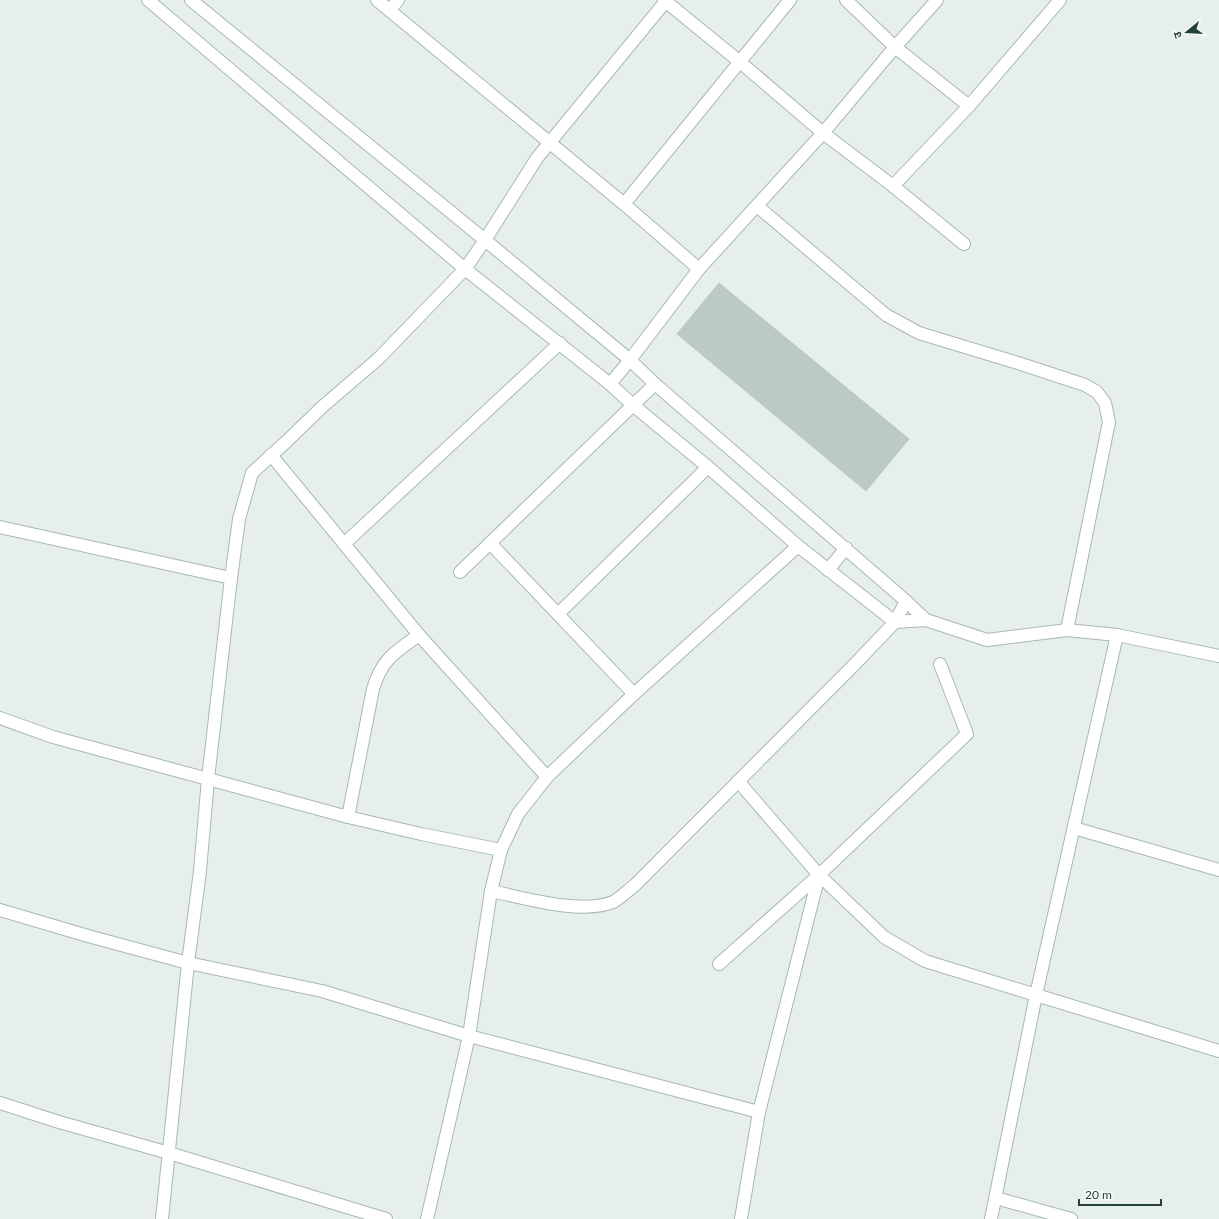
<svg xmlns="http://www.w3.org/2000/svg" width="1219" height="1219" viewBox="0 0 1219 1219" font-family="Lato,'Noto Sans Devanagari',sans-serif">
  <rect width="100%" height="100%" fill="#e6efeb"/>
  <!-- building -->
  <path fill="#bbcac4" stroke="#b8c9c2" d="M719,283L909,439L866,491L677,334Z"/>
  <g fill="none" stroke-linecap="round" stroke-linejoin="round">
    <!-- minor casing -->
    <g stroke="#a8b8b2" stroke-width="14">
      <g id="minor">
        <path d="M148,0L465,269L610,384L634,406L708,467L798,546L895,622L926,620L987,640L1067,630L1117,635L1219,656"/>
        <path d="M191,0L485,240L630,360L655,384L906,601L926,620"/>
        <path d="M377,0L624,204L699,269"/>
        <path d="M664,0L740,62L823,133L893,186L964,244"/>
        <path d="M846,0L895,47L969,106"/>
        <path d="M390,10L398,0"/>
        <path d="M893,186L969,106L1060,0"/>
        <path d="M624,204L790,0"/>
        <path d="M757,206L886,315L919,333L1018,363L1085,385L1097,392L1105,403L1109,422L1067,630"/>
        <path d="M610,384L630,360L699,269L823,133L895,47L937,0"/>
        <path d="M271,455L419,635L547,777"/>
        <path d="M0,527L231,578"/>
        <path d="M490,543L634,694"/>
        <path d="M344,544L560,343"/>
        <path d="M828,570L846,548"/>
        <path d="M460,572L655,384"/>
        <path d="M558,614L708,467"/>
        <path d="M0,718L53,737L348,817L421,834L501,850"/>
        <path d="M738,781L819,875L884,937L925,961L1219,1051"/>
        <path d="M348,817L373,689C382,659 395,652 419,635"/>
        <path d="M1074,828L1219,870"/>
        <path d="M491,891C525,898 580,915 613,902C620,899 628,890 635,885L853,666L895,622L906,601"/>
        <path d="M0,910L88,936L188,963L322,991L469,1036L759,1112"/>
        <path d="M719,964L819,875L967,734L940,664"/>
        <path d="M0,1103L59,1122L169,1153L386,1219"/>
        <path d="M996,1198L1071,1219"/>
        <path d="M162,1219L188,963L200,871L208,779L231,578L239,519L252,473L288,440L322,407L378,359L465,269L485,240L537,158L666,1"/>
        <path d="M427,1219L469,1036L491,891L501,850L518,814L547,777L634,694L798,546"/>
        <path d="M741,1219L759,1112L819,875"/>
        <path d="M991,1219L1036,995L1117,635"/>
      </g>
    </g>
    <!-- minor -->
    <use href="#minor" stroke="#fff" stroke-width="12"/>
  </g>
  <!-- north arrow -->
  <g transform="translate(1187 32) rotate(252)" stroke="#f7fbf9" stroke-width="3" paint-order="stroke">
  <path d="M0-3L7 15L0 10L-7 15Z" fill="#24423a"/>
  <text y="-6" font-size="11" font-weight="bold" text-anchor="middle" fill="#24423a">उ</text>
  </g>
  <!-- scale -->
  <path d="M1079 1199v6h82v-6" fill="none" stroke="#24423a" stroke-width="2"/>
  <text x="1085" y="1199" font-size="12" fill="#24423a" stroke="#f7fbf9" stroke-width="3" paint-order="stroke">20 m</text>
</svg>
